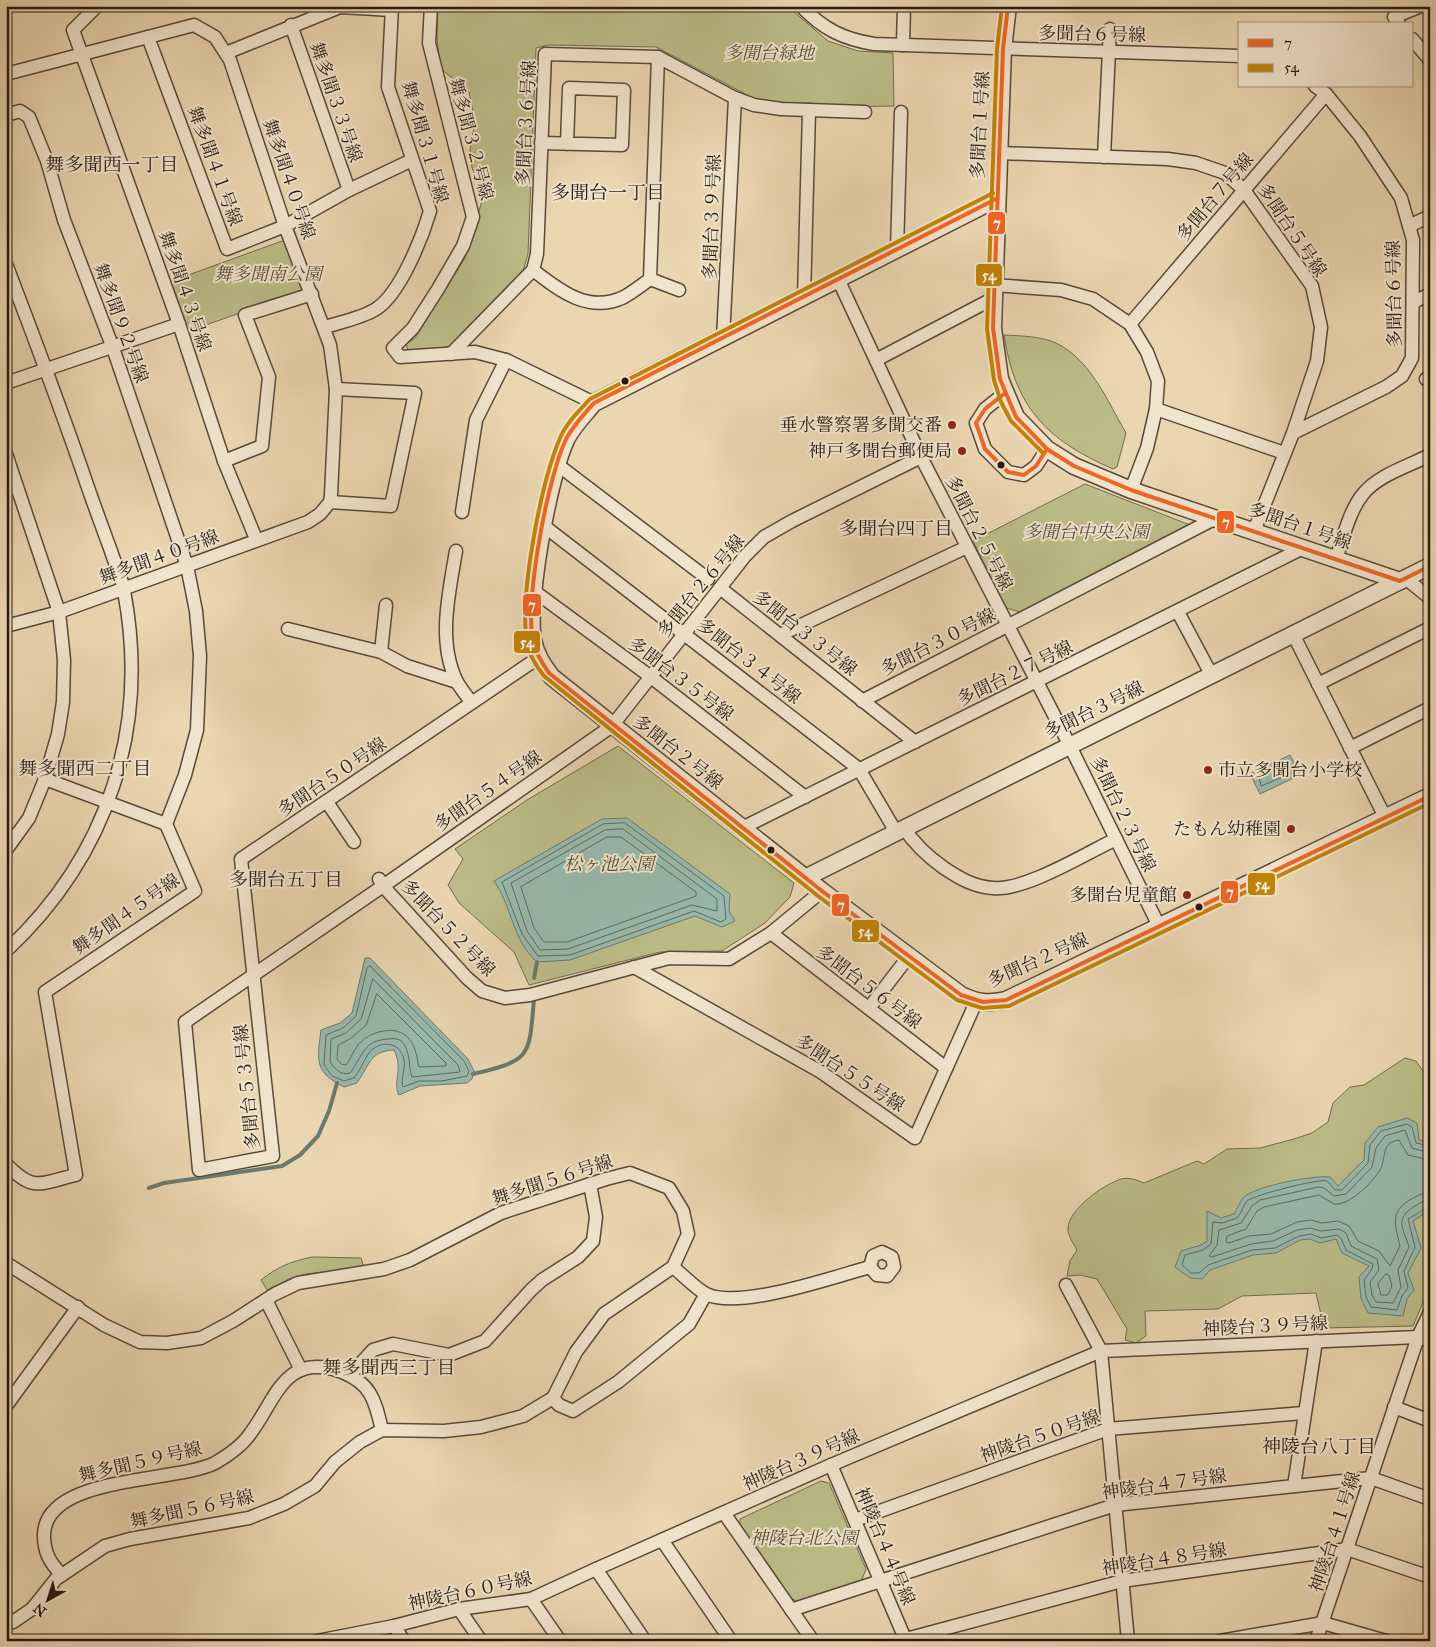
<svg xmlns="http://www.w3.org/2000/svg" width="1436" height="1647" viewBox="0 0 1436 1647" font-family="'IM FELL Great Primer','Noto Serif JP',serif">
  <rect width="100%" height="100%" fill="#ead6b1"/>
  <filter id="stains"><feTurbulence type="fractalNoise" baseFrequency=".004" numOctaves="4"/><feColorMatrix values="0 0 0 0 .2 0 0 0 0 .09 0 0 0 0 .02 0 0 0 .5 -.17"/></filter>
  <radialGradient id="worn" r=".72"><stop offset=".6" stop-color="#630" stop-opacity="0"/><stop offset="1" stop-color="#630" stop-opacity=".3"/></radialGradient>
  <!-- green -->
  <g fill="#bcbc88" stroke="#716c4e">
    <path d="M438,6H787L828,41L858,51L893,53L894,106L821,107L755,99L656,47L548,45L536,48L528,254L523,271L449,346L432,352L409,353L406,344L415,338L465,258L484,194L472,168L470,150L475,122L469,92L440,68L437,38Z"/>
    <path d="M282,241L289,243L305,290L186,332L169,282Z"/>
    <path d="M1004,335C1021,336 1042,336 1058,344C1091,361 1108,402 1126,433L1117,467L1113,469C1046,440 1015,407 1004,335Z"/>
    <path d="M1085,484L1190,525L1146,550L1020,612L1006,608L973,541Z"/>
    <path d="M618,746L794,883L790,897L765,923L722,951L660,952L529,985L514,952L459,903L448,885L463,859L455,849L527,800Z"/>
    <path d="M1405,1058L1416,1061L1430,1081V1286L1413,1326L1324,1328L1316,1293L1242,1296L1218,1309L1145,1311L1146,1336L1136,1343L1125,1340L1127,1329L1097,1279L1080,1275L1067,1276L1070,1261L1077,1250C1074,1244 1067,1235 1068,1228C1069,1209 1103,1185 1121,1179C1129,1177 1137,1180 1144,1183L1197,1161L1204,1164L1227,1149L1260,1148L1294,1139L1312,1133L1328,1122L1333,1103L1350,1087L1364,1085Z"/>
    <path d="M312,1257L361,1258L364,1267L306,1274L289,1279L267,1290L261,1280C277,1267 292,1261 312,1257Z"/>
    <path d="M821,1481L829,1483L866,1569L861,1582L799,1602L790,1598L740,1526V1519Z"/>
  </g>
  <!-- water -->
  <g fill="#98b9ac" stroke="#6a7a6f">
    <path d="M1290,755L1300,775L1260,794L1250,774Z"/>
    <path d="M627,818L730,894L729,911L735,921L722,927L695,916L570,960L537,962C512,940 512,906 494,881L602,819Z"/>
    <path d="M365,958H370L468,1059L474,1071L472,1079L467,1083L420,1086L399,1095C392,1082 404,1070 394,1050C370,1051 370,1064 357,1083L344,1087C314,1072 317,1060 321,1030L340,1023L352,1013Z"/>
    <path d="M1407,1118L1417,1123L1419,1140L1430,1142V1210L1413,1221L1421,1248L1408,1273L1414,1290L1407,1299L1403,1316L1368,1313L1361,1299L1359,1277L1369,1266L1342,1253L1336,1239L1320,1243L1310,1239L1300,1240L1276,1253L1253,1255L1210,1270L1202,1279L1190,1278L1175,1267L1181,1251L1201,1245L1207,1241V1211L1221,1218L1234,1214C1237,1209 1240,1201 1244,1197C1256,1186 1314,1175 1330,1177L1338,1186L1364,1160L1365,1143L1378,1127Z"/>
  </g>
  <g fill="none" stroke-linecap="round" stroke-linejoin="round">
    <!-- shore -->
    <g stroke="#5f6a60" stroke-width="1">
      <path d="M1286,763L1289,764L1292,773L1261,786L1259,776Z"/>
      <path d="M625,823L724,896L726,919L721,922L694,911L570,955L538,956L522,934L502,882L603,824Z"/>
      <path d="M623,829L717,899V911L692,905L568,949L540,950L527,931L511,883L605,830Z"/>
      <path d="M607,837H621L696,892V896L567,942H544L534,928L521,887Z"/>
      <path d="M370,966L464,1061L469,1071L467,1076L442,1081H419L403,1087C400,1079 406,1069 404,1060C400,1040 378,1040 368,1054C363,1062 360,1071 354,1078L344,1081L332,1076L324,1065L326,1035L343,1028L356,1016L367,968Z"/>
      <path d="M373,979L458,1065L460,1072L412,1077C408,1066 411,1058 405,1046C402,1039 396,1038 389,1039C363,1040 363,1056 350,1073C341,1076 335,1069 330,1062L331,1039L346,1033L361,1019Z"/>
      <path d="M377,994L446,1063V1066L419,1067C417,1058 416,1047 409,1039C397,1023 368,1032 358,1045C353,1051 351,1059 346,1065L341,1064L337,1059L338,1045L350,1039L366,1025Z"/>
      <path d="M1430,1146L1416,1143L1412,1127L1407,1124L1381,1131L1370,1145L1368,1163L1342,1190H1335C1333,1188 1330,1183 1327,1181C1320,1178 1254,1195 1247,1201C1243,1206 1241,1214 1237,1218L1222,1223L1213,1222L1211,1244L1203,1250L1185,1255L1182,1265L1191,1273H1199L1208,1265L1252,1250L1275,1248L1299,1236L1311,1234L1321,1238L1337,1235L1341,1238L1346,1250L1373,1264L1372,1269L1364,1280L1366,1297L1371,1307L1397,1310L1402,1296L1408,1288L1404,1271L1415,1247L1408,1219L1430,1206"/>
      <path d="M1430,1153L1412,1148L1405,1130L1385,1136L1376,1148L1372,1167L1346,1194L1334,1196L1324,1188L1318,1187L1260,1200L1252,1206L1241,1223L1219,1230L1217,1245L1209,1256L1212,1257L1251,1244L1273,1241L1297,1230L1310,1228L1321,1231L1339,1229L1346,1233L1351,1246L1377,1259L1379,1270L1370,1282L1372,1295L1376,1302L1393,1303L1401,1287L1398,1270L1409,1247C1403,1227 1394,1219 1415,1206C1420,1203 1424,1200 1430,1200"/>
      <path d="M1430,1160L1408,1155L1399,1140C1380,1143 1387,1157 1380,1170C1372,1183 1349,1206 1334,1204L1319,1195L1264,1207L1257,1211L1246,1229L1227,1236L1226,1242L1229,1243L1249,1236L1271,1234L1297,1222L1311,1220L1322,1223L1338,1221L1349,1226L1358,1241L1379,1251L1390,1266L1400,1246C1396,1227 1389,1214 1408,1201C1415,1197 1421,1193 1430,1192"/>
      <path d="M1386,1274L1389,1275L1392,1286L1388,1295H1381L1378,1284Z"/>
    </g>
    <!-- stream -->
    <g stroke="#6a7a6f" stroke-width="4">
      <path d="M534,978L537,962"/>
      <path d="M473,1074C532,1060 529,1057 534,999"/>
      <path d="M149,1188L164,1183L282,1166L300,1155L318,1136L329,1111L337,1083"/>
    </g>
    <!-- minor casing -->
    <g stroke="#574a3a" stroke-width="15">
      <g id="minor">
        <path d="M97,6L73,30L179,324L224,461L256,539"/>
        <path d="M431,6L429,43L473,217L463,246L438,289L413,328L393,348L400,357L475,352L506,360L594,403"/>
        <path d="M801,6C823,29 843,39 874,44L1240,56"/>
        <path d="M1399,24L1394,17L1421,6"/>
        <path d="M291,25L349,190"/>
        <path d="M148,37L227,249L285,226L349,190L412,160"/>
        <path d="M1412,39L1430,60"/>
        <path d="M903,45L904,6"/>
        <path d="M226,53L340,7L392,10"/>
        <path d="M6,74L194,25L215,37L230,60L285,226L330,345L336,389L331,495L330,502L320,514L308,522L59,612L6,626"/>
        <path d="M809,110L865,112"/>
        <path d="M6,115L20,111L29,117L47,161L64,220L113,348L187,566L196,611L200,656L197,730L185,775L166,824L195,891L45,992L76,1175C40,1183 34,1193 6,1164"/>
        <path d="M541,143L622,145L624,90L569,88L567,144"/>
        <path d="M999,153L1168,159L1196,163L1225,173L1244,190L1312,286L1321,327L1317,361L1293,433L1254,531"/>
        <path d="M1104,157L1110,29"/>
        <path d="M1409,226L1430,216"/>
        <path d="M897,250L901,112"/>
        <path d="M6,264C32,332 58,401 82,470C91,497 101,524 111,551C115,564 122,578 124,591C150,728 108,856 6,951"/>
        <path d="M533,270C560,291 589,314 624,297C633,292 642,285 650,279L658,57"/>
        <path d="M650,279L679,290"/>
        <path d="M838,279L921,457L1069,744L1159,926"/>
        <path d="M994,285L1061,290L1093,299L1130,324L1147,352L1158,381L1156,409L1147,448L1131,490"/>
        <path d="M1414,302L1430,294"/>
        <path d="M1130,324L1326,94"/>
        <path d="M325,327C341,322 362,318 376,309C400,294 422,238 430,211L388,87L392,6"/>
        <path d="M723,339L735,98"/>
        <path d="M451,354L533,270L537,254L545,54L658,57L735,98L754,105L781,109L809,110L804,298"/>
        <path d="M876,360L994,298"/>
        <path d="M1426,379L1430,377"/>
        <path d="M6,383L179,324"/>
        <path d="M1004,394L985,409L976,423L985,449L1008,472L1024,475L1036,466L1047,449"/>
        <path d="M1156,409L1284,453"/>
        <path d="M1293,433L1386,387L1402,376L1412,358L1413,240L1401,198L1360,136L1326,94L1315,86"/>
        <path d="M6,454L59,612L64,660L63,702L58,734L45,779L29,818L6,850"/>
        <path d="M224,461L262,446L269,377L245,315L312,294"/>
        <path d="M558,465L708,579"/>
        <path d="M330,502L391,506L415,393L336,389"/>
        <path d="M462,512L476,420L506,360"/>
        <path d="M544,526L859,769L896,832"/>
        <path d="M456,551C449,593 437,642 457,682C461,689 467,696 471,702"/>
        <path d="M1336,559C1343,539 1349,511 1363,494C1378,475 1409,466 1430,455"/>
        <path d="M1405,578L1430,598"/>
        <path d="M720,588L915,742"/>
        <path d="M534,591L651,677L805,797"/>
        <path d="M1178,612L1211,674"/>
        <path d="M288,629L381,652L407,666L457,682"/>
        <path d="M1293,634L1385,817"/>
        <path d="M780,635L967,547"/>
        <path d="M381,652L386,605"/>
        <path d="M538,658L241,859L273,1156L199,1170L185,1022L383,886L467,978L482,991L505,998L530,995L669,958L729,959L771,933L822,891"/>
        <path d="M1318,684L1430,628"/>
        <path d="M862,701L1216,518"/>
        <path d="M1350,748L1430,708"/>
        <path d="M45,779L166,824"/>
        <path d="M327,802L354,842"/>
        <path d="M742,828L1303,548"/>
        <path d="M904,828C915,845 927,856 944,868C959,878 974,887 993,888C1025,891 1085,854 1116,839"/>
        <path d="M379,879L383,886L612,726L745,556L764,537L792,521L921,457"/>
        <path d="M771,933L946,1068"/>
        <path d="M634,967L821,1072L915,1138L976,1002"/>
        <path d="M869,1008L909,956"/>
        <path d="M882,1252L892,1257L894,1267L887,1276L877,1275L870,1267L873,1256Z"/>
        <path d="M6,1263L104,1325L140,1342L167,1343L201,1338L233,1321L275,1294L298,1283L384,1269L410,1260L501,1213L606,1179L630,1173L669,1188L683,1211L688,1234L673,1267L604,1314L576,1352L553,1398L523,1416L481,1427L444,1431L382,1430L360,1442L335,1462L315,1486L284,1504L249,1518L130,1539L105,1546L56,1579L32,1609L13,1622L6,1623"/>
        <path d="M673,1267C683,1275 695,1288 706,1294C740,1310 833,1277 870,1267"/>
        <path d="M1066,1285L1101,1351L1128,1641"/>
        <path d="M266,1300L301,1370"/>
        <path d="M350,1375L373,1350L393,1344L449,1355L485,1341L531,1290L542,1280L578,1257L593,1241L596,1217L590,1184"/>
        <path d="M553,1398L559,1405L573,1411L618,1382L689,1324L706,1294"/>
        <path d="M6,1406L78,1307"/>
        <path d="M1394,1407L1430,1421"/>
        <path d="M831,1465L906,1641"/>
        <path d="M1294,1486L1316,1341"/>
        <path d="M724,1513L813,1641"/>
        <path d="M855,1520L1108,1429L1304,1413"/>
        <path d="M662,1540L731,1641"/>
        <path d="M62,1575C50,1563 44,1553 44,1535C45,1475 175,1483 215,1463C227,1456 242,1446 250,1434C276,1400 284,1351 342,1372C372,1384 375,1401 382,1430"/>
        <path d="M531,1599L560,1641"/>
        <path d="M459,1609L481,1641"/>
        <path d="M791,1610L1115,1505L1371,1478L1430,1499"/>
        <path d="M394,1626L404,1641"/>
        <path d="M906,1639L1122,1581L1347,1549L1430,1577"/>
        <path d="M317,1641L394,1626L459,1609L531,1599L596,1569"/>
        <path d="M645,1641L596,1569L831,1465L1101,1351L1418,1337L1430,1341"/>
        <path d="M1220,1641L1323,1623L1386,1641"/>
        <path d="M1316,1641L1418,1337L1430,1312"/>
      </g>
    </g>
    <!-- tertiary casing -->
    <g stroke="#574a3a" stroke-width="19">
      <g id="tertiary">
        <path d="M1008,6L1003,49L993,328L1000,379L1016,417L1047,449L1074,466L1131,490L1400,581L1430,566"/>
        <path d="M996,199L594,403C585,414 572,427 566,440C549,476 526,602 533,640C536,655 543,665 552,677L822,891L961,995C978,1003 988,1004 1006,1000L1430,796"/>
        <path d="M807,877L1400,581"/>
      </g>
    </g>
    <!-- minor -->
    <use href="#minor" stroke="#f1e4cc" stroke-width="12"/>
    <!-- tertiary -->
    <use href="#tertiary" stroke="#f1e4cc" stroke-width="16"/>
    <!-- bus-1 casing -->
    <g stroke="#f1e4cc" stroke-width="8">
      <g id="bus-1">
        <path d="M1008,6L1003,49L993,328L1000,379L1016,417L1047,449L1074,466L1131,490L1400,581L1430,566"/>
        <path d="M996,199L594,403C584,414 573,426 566,439C547,480 525,599 533,642C536,653 542,663 549,673L822,891L961,995L983,1002L1006,1000L1430,796"/>
        <path d="M1004,394L985,409L976,423L985,449L1008,472L1024,475L1036,466L1047,449"/>
      </g>
    </g>
    <!-- bus-2 casing -->
    <g stroke="#f1e4cc" stroke-width="8">
      <g id="bus-2">
        <path d="M1002,6L997,49L987,329L994,380L1001,402L1011,421L1043,453"/>
        <path d="M993,193L590,399C579,411 566,423 560,438C541,483 519,595 527,642C529,655 536,666 544,676L818,896L957,1000L982,1008L1009,1006L1430,803"/>
      </g>
    </g>
    <!-- bus-1 -->
    <use href="#bus-1" stroke="#f26522" stroke-width="4"/>
    <!-- bus-2 -->
    <use href="#bus-2" stroke="#c38305" stroke-width="4"/>
  </g>
  <!-- markers -->
  <g fill="#261b13" stroke="#f1e4cc" stroke-width="2">
    <circle cx="625" cy="381" r="4.5"/>
    <circle cx="1001" cy="465" r="4.5"/>
    <circle cx="771" cy="850" r="4.5"/>
    <circle cx="1199" cy="907" r="4.5"/>
  </g>
  <g fill="#8f2418" stroke="#f1e4cc" stroke-width="2">
    <circle cx="952" cy="425" r="5"/>
    <circle cx="962" cy="451" r="5"/>
    <circle cx="1208" cy="770" r="5"/>
    <circle cx="1291" cy="829" r="5"/>
    <circle cx="1187" cy="895" r="5"/>
  </g>
  <g text-anchor="middle" stroke-width="4" stroke-linejoin="round" paint-order="stroke">
    <!-- street labels -->
    <g font-size="18" fill="#261b13" stroke="#f1e4cc">
      <text transform="translate(1092 34) rotate(1)" y="6">多聞台６号線</text>
      <text transform="translate(336 102) rotate(71)" y="6">舞多聞３３号線</text>
      <text transform="translate(526 123) rotate(-87)" y="6">多聞台３６号線</text>
      <text transform="translate(980 125) rotate(-87)" y="6">多聞台１号線</text>
      <text transform="translate(471 139) rotate(75)" y="6">舞多聞３２号線</text>
      <text transform="translate(425 142) rotate(74)" y="6">舞多聞３１号線</text>
      <text transform="translate(215 166) rotate(70)" y="6">舞多聞４１号線</text>
      <text transform="translate(289 179) rotate(71)" y="6">舞多聞４０号線</text>
      <text transform="translate(1215 197) rotate(-50)" y="6">多聞台７号線</text>
      <text transform="translate(712 217) rotate(-88)" y="6">多聞台３９号線</text>
      <text transform="translate(1292 230) rotate(56)" y="6">多聞台５号線</text>
      <text transform="translate(185 291) rotate(71)" y="6">舞多聞４３号線</text>
      <text transform="translate(1394 294) rotate(-91)" y="6">多聞台６号線</text>
      <text transform="translate(121 323) rotate(70)" y="6">舞多聞９２号線</text>
      <text transform="translate(1300 526) rotate(19)" y="6">多聞台１号線</text>
      <text transform="translate(979 533) rotate(63)" y="6">多聞台２５号線</text>
      <text transform="translate(159 557) rotate(-20)" y="6">舞多聞４０号線</text>
      <text transform="translate(701 586) rotate(-51)" y="6">多聞台２６号線</text>
      <text transform="translate(805 633) rotate(38)" y="6">多聞台３３号線</text>
      <text transform="translate(938 642) rotate(-27)" y="6">多聞台３０号線</text>
      <text transform="translate(749 661) rotate(38)" y="6">多聞台３４号線</text>
      <text transform="translate(1015 673) rotate(-26)" y="6">多聞台２７号線</text>
      <text transform="translate(681 679) rotate(37)" y="6">多聞台３５号線</text>
      <text transform="translate(1094 710) rotate(-26)" y="6">多聞台３号線</text>
      <text transform="translate(678 752) rotate(38)" y="6">多聞台２号線</text>
      <text transform="translate(332 777) rotate(-34)" y="6">多聞台５０号線</text>
      <text transform="translate(488 791) rotate(-35)" y="6">多聞台５４号線</text>
      <text transform="translate(1123 814) rotate(64)" y="6">多聞台２３号線</text>
      <text transform="translate(126 914) rotate(-35)" y="6">舞多聞４５号線</text>
      <text transform="translate(448 928) rotate(46)" y="6">多聞台５２号線</text>
      <text transform="translate(1038 960) rotate(-24)" y="6">多聞台２号線</text>
      <text transform="translate(869 987) rotate(37)" y="6">多聞台５６号線</text>
      <text transform="translate(850 1073) rotate(33)" y="6">多聞台５５号線</text>
      <text transform="translate(247 1087) rotate(-96)" y="6">多聞台５３号線</text>
      <text transform="translate(552 1180) rotate(-18)" y="6">舞多聞５６号線</text>
      <text transform="translate(1265 1326) rotate(-3)" y="6">神陵台３９号線</text>
      <text transform="translate(1040 1436) rotate(-19)" y="6">神陵台５０号線</text>
      <text transform="translate(801 1460) rotate(-24)" y="6">神陵台３９号線</text>
      <text transform="translate(140 1462) rotate(-13)" y="6">舞多聞５９号線</text>
      <text transform="translate(1164 1484) rotate(-8)" y="6">神陵台４７号線</text>
      <text transform="translate(192 1509) rotate(-12)" y="6">舞多聞５６号線</text>
      <text transform="translate(1335 1532) rotate(-72)" y="6">神陵台４１号線</text>
      <text transform="translate(885 1546) rotate(67)" y="6">神陵台４４号線</text>
      <text transform="translate(1164 1559) rotate(-9)" y="6">神陵台４８号線</text>
      <text transform="translate(470 1591) rotate(-12)" y="6">神陵台６０号線</text>
    </g>
    <!-- park labels -->
    <g font-size="18" font-style="italic" fill="#534b36" stroke="#f1e4cc">
      <text x="769" y="59">多聞台緑地</text>
      <text x="268" y="280">舞多聞南公園</text>
      <text x="1086" y="538">多聞台中央公園</text>
      <text x="609" y="870">松ヶ池公園</text>
      <text x="804" y="1544">神陵台北公園</text>
    </g>
    <!-- poi labels -->
    <g font-size="18" fill="#261b13" stroke="#f1e4cc" text-anchor="end">
      <text x="942" y="431">垂水警察署多聞交番</text>
      <text x="952" y="457">神戸多聞台郵便局</text>
      <text x="1218" y="776" text-anchor="start">市立多聞台小学校</text>
      <text x="1281" y="835">たもん幼稚園</text>
      <text x="1177" y="901">多聞台児童館</text>
    </g>
    <!-- neighbourhood labels -->
    <g font-size="19" fill="#261b13" stroke="#f1e4cc">
      <text x="112" y="171">舞多聞西一丁目</text>
      <text x="608" y="199">多聞台一丁目</text>
      <text x="896" y="535">多聞台四丁目</text>
      <text x="85" y="775">舞多聞西二丁目</text>
      <text x="286" y="886">多聞台五丁目</text>
      <text x="389" y="1374">舞多聞西三丁目</text>
      <text x="1319" y="1453">神陵台八丁目</text>
    </g>
  </g>
  <g stroke="#f1e4cc" stroke-width="2">
    <rect x="987" y="211" width="19" height="24" rx="5" fill="#f26522"/>
    <rect x="975" y="263" width="28" height="24" rx="5" fill="#c38305"/>
    <rect x="1216" y="510" width="19" height="24" rx="5" fill="#f26522"/>
    <rect x="522" y="593" width="20" height="24" rx="5" fill="#f26522"/>
    <rect x="513" y="630" width="28" height="24" rx="5" fill="#c38305"/>
    <rect x="1247" y="872" width="29" height="24" rx="5" fill="#c38305"/>
    <rect x="1220" y="880" width="19" height="24" rx="5" fill="#f26522"/>
    <rect x="831" y="893" width="19" height="24" rx="5" fill="#f26522"/>
    <rect x="851" y="919" width="29" height="24" rx="5" fill="#c38305"/>
  </g>
  <g font-size="14" text-anchor="middle" font-weight="bold" fill="#fff">
    <text x="997" y="228">7</text>
    <text x="989" y="280">54</text>
    <text x="1226" y="527">7</text>
    <text x="532" y="610">7</text>
    <text x="527" y="647">54</text>
    <text x="1262" y="889">54</text>
    <text x="1230" y="897">7</text>
    <text x="841" y="910">7</text>
    <text x="865" y="936">54</text>
  </g>
  <!-- margin -->
  <rect width="1436" height="1647" fill="none" stroke="#ead6b1" stroke-width="25"/>
  <rect x="8" y="8" width="1421" height="1632" fill="none" stroke="#261b13" stroke-width="2.5"/>
  <rect x="12" y="12" width="1411" height="1622" fill="none" stroke="#261b13"/>
  <!-- legend -->
  <rect x="1238" y="22" width="175" height="65" fill="#f1e4cc" stroke="#a09482"/>
  <rect x="1248" y="39" width="25" height="8" fill="#f26522" stroke="#a09482"/>
  <text x="1284" y="48" font-size="15" fill="#261b13">7</text>
  <rect x="1248" y="64" width="25" height="8" fill="#c38305" stroke="#a09482"/>
  <text x="1284" y="72" font-size="15" fill="#261b13">54</text>
  <!-- north arrow -->
  <g transform="translate(48 1600) rotate(219)" stroke="#f1e4cc" stroke-width="4" paint-order="stroke">
  <path d="M0-4L9 19L0 12L-9 19Z" fill="#261b13"/>
  <text y="-8" font-size="14" font-weight="bold" text-anchor="middle" fill="#261b13">N</text>
  </g>
  <rect width="100%" height="100%" filter="url(#stains)"/>
  <rect width="100%" height="100%" fill="url(#worn)"/>
</svg>
